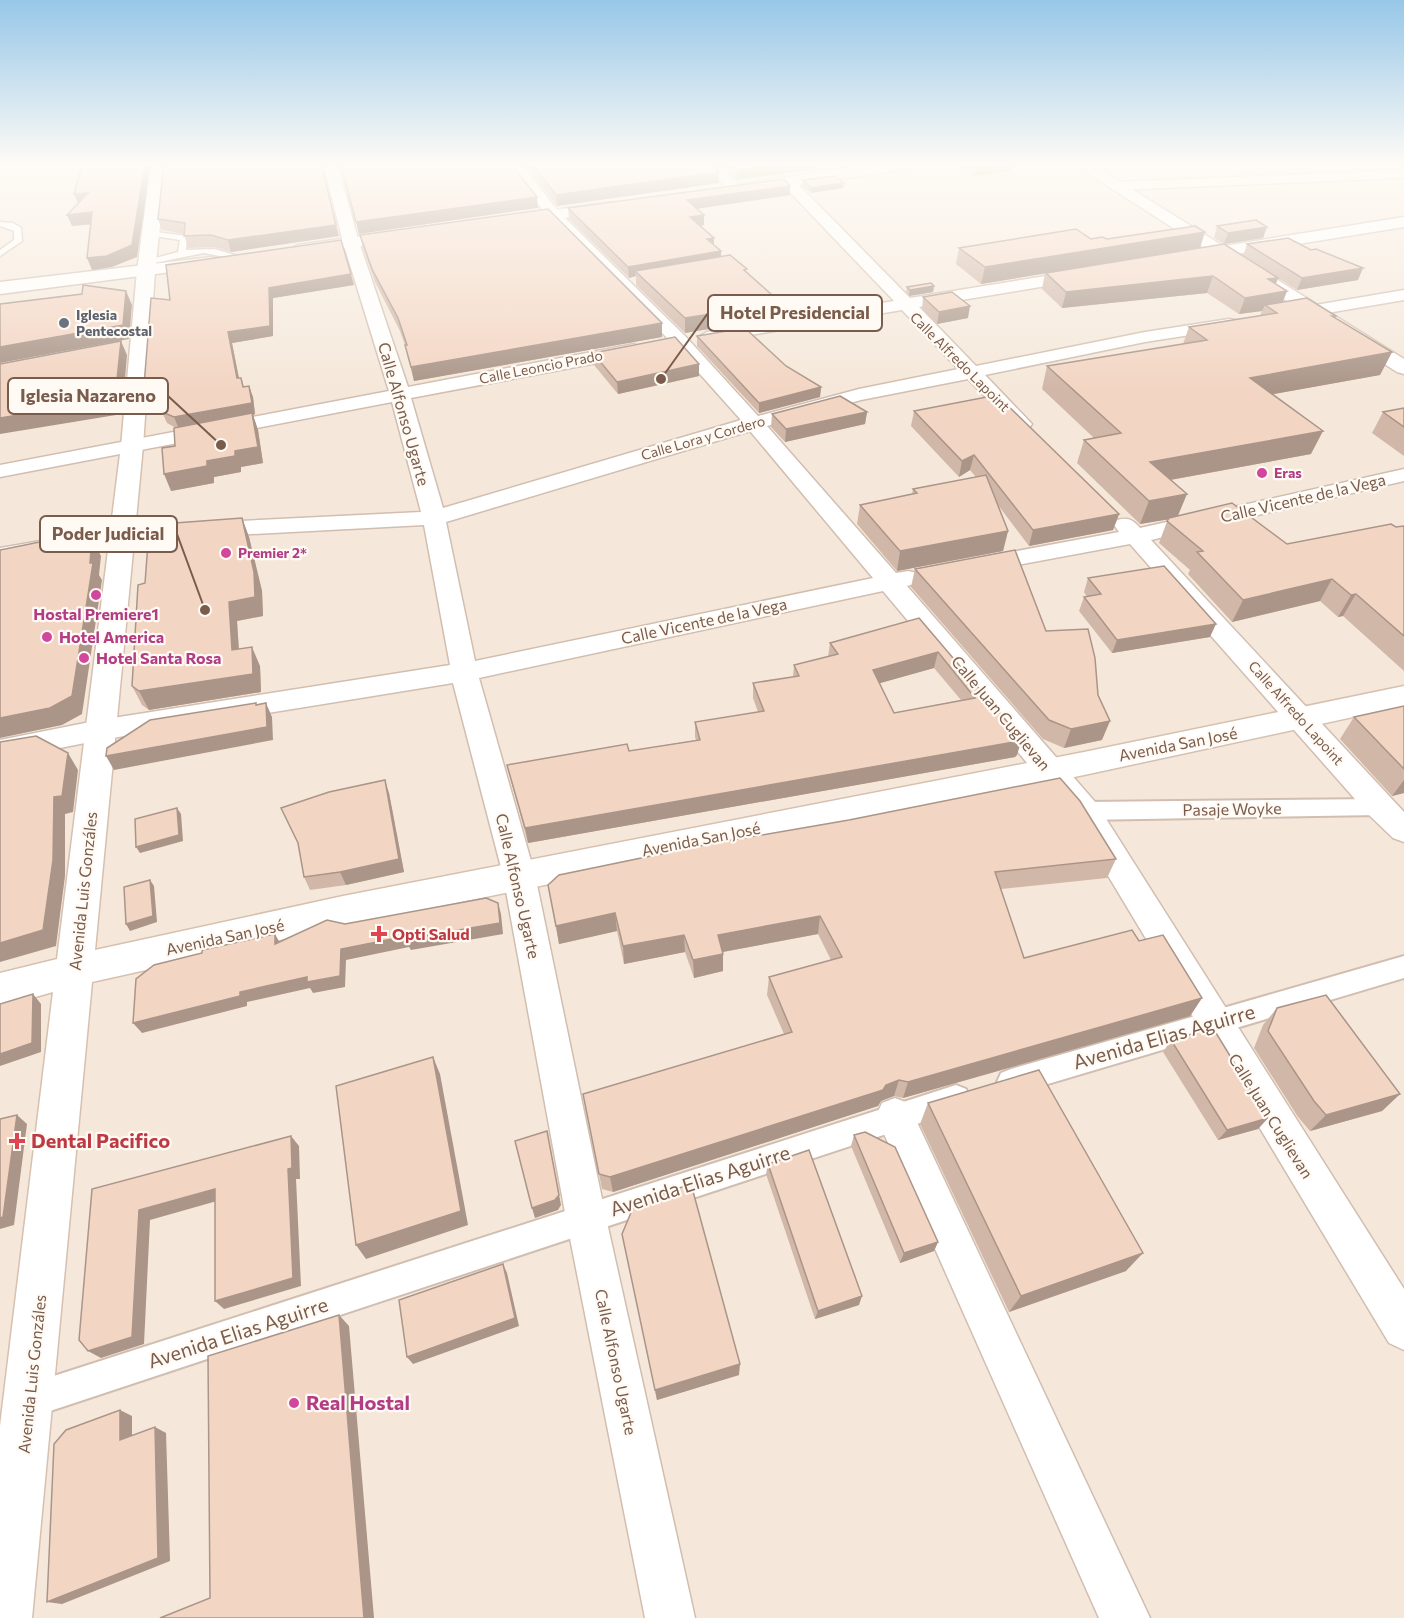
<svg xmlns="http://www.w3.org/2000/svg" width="1404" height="1618" viewBox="0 0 1404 1618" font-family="Commissioner,sans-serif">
  <rect width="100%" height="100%" fill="#fdf6ec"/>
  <!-- residential -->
  <rect fill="#f5e8da" x="0" y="163" width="1404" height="1455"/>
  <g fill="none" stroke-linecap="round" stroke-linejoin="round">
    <!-- service casing -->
    <g stroke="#d1beb0" stroke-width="3">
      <g id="service">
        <path d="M0,222L13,223L21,228L22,241L0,256V250L14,240V231L0,226Z"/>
        <path d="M148,231L187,236L186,250L215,249L244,258L240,260L204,253L144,265V261L178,252L180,240L148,235Z"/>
      </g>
    </g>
    <!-- pedestrian casing -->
    <g stroke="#d1beb0" stroke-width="4">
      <g id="pedestrian">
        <path d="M1380,799L1388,801L1391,807L1388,813L1380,815L1085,820L1077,817L1074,811L1077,805L1085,802Z"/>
        <path d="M1404,956V978L1011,1095L1001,1091L997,1082L1001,1073L1011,1069Z"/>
        <path d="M956,1085L966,1089L970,1098L966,1107L956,1111L29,1418L17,1413L12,1401L17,1389L29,1384Z"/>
      </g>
    </g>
    <!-- minor casing -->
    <g stroke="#d1beb0" stroke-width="3">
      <g id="minor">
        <path d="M323,163H337L359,242L408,387L634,344L643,350L634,356L411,398L443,508L741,420L674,345L549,218L505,163H520L559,212L686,337L758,416L859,389L958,369L902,310L707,342L701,341L698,337L707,332L894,301L783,185L781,182L788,178L793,179L910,298L1083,270L1089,271L1091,275L1089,279L1083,280L919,307L976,366L1145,332L1229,319L1235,320L1238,324L1235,328L1229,329L1145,342L985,375L1032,424L1029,428H1015L968,379L861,400L767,426L896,573L908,571L917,573L920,578L917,583L907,586L1096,803L1404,1289V1350L1389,1343L1074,819L883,591L479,678L535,875L606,1218L695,1618H645L566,1218L503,875L453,683L100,740L0,760V740L100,720L450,665L424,525L121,541L0,562V548L121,527L421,512L392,402L0,477V465L389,391L343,242ZM750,431L873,578L475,661L446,522Z"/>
        <path d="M702,163H717L743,189L736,193L731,192Z"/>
        <path d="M1404,170V178L1116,190L1109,186L1116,182Z"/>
        <path d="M1404,217V227L1193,261L1185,256L1193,251Z"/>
        <path d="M1404,290V300L1286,320L1277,315L1286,310Z"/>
        <path d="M1404,469V481L1151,540L1404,812V842L1393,838L1369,815L1130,544L979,572L971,570L967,565L971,560L979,558L1119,532L1114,525L1117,520C1128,517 1133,520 1140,528Z"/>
        <path d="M895,1098L908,1103L1150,1618H1099L876,1116L882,1103Z"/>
      </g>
    </g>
    <!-- tertiary casing -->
    <g stroke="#d1beb0" stroke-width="3">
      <g id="tertiary">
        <path d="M878,163H918L911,168L741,194L733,189L741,184Z"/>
        <path d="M613,202L619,204L621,207L619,210L509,226L501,221L509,216Z"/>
        <path d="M405,230L414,235L411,239L298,255L289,250L298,245Z"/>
        <path d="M212,257L221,262L218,266L0,294V282Z"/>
      </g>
    </g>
    <!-- secondary casing -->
    <g stroke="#d6c0b0" stroke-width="3">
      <g id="secondary">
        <path d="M151,163H167L155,271L143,446L95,950L343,896L1084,752L1404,686V706L1084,775L343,926L92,982L32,1618H0V1426L53,992L0,1007V973L57,959L121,446L137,271Z"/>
        <path d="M1072,163H1090L1404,359V374L1397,372Z"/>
      </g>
    </g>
    <!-- service -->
    <use href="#service" fill="#fff" fill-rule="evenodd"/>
    <!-- pedestrian -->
    <use href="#pedestrian" fill="#fff" fill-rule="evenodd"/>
    <!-- minor -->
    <use href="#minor" fill="#fff" fill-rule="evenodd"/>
    <!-- tertiary -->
    <use href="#tertiary" fill="#fff" fill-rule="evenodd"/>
    <!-- secondary -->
    <use href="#secondary" fill="#fff" fill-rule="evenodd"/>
  </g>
  <!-- wall -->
  <g fill="#d1b7a8" fill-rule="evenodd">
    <path d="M523,163H710L719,183L557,206Z"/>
    <path d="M726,163H818L817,169L737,180L726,169Z"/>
    <path d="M954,163H1013L1011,171L974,176Z"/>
    <path d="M803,180L843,188L811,193L802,186Z"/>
    <path d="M790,186V195L697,209L704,215V225L700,226L721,257L747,273L780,317L685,333L636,285V276L629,278L569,219L568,208Z"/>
    <path d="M158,219L339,236L231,252L215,247L188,248L184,234L162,230Z"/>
    <path d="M1217,226L1267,227L1263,238L1224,244L1243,256L1247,244L1358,280L1297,290L1278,278L1276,284L1287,291L1283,302L1336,316L1335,318L1392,352L1380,375L1273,394L1311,454L1171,480L1178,515L1287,544L1404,526V671L1343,616L1338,617L1320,601L1232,622L1188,574L1190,570L1159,543L1168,519L1140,524L1077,463L1084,440L1094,438L1042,389L1047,366L1183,344L1189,327L1260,316L1262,311L1239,314L1207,293L1062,308L1042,289L1045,273L981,284L956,264L959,248L1091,239L1200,248L1224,244L1214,238Z"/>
    <path d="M360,235L662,323V337L414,381L408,358L405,345L400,331L375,282L363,248Z"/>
    <path d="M354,285L273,298V336L232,343L239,378H241L244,387L253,397L255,414L253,415L258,430L263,463L241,467V472L214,477V483L171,491L176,428L167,423L162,412V407L148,409L143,398L170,300Z"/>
    <path d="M934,286L933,292L909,296L906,292L907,287Z"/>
    <path d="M923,297L968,318L937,324L922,309Z"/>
    <path d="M697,336L786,366L821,387L820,397L759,413L697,346Z"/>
    <path d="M593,353L699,376L618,394L594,365Z"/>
    <path d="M1404,408V456L1372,433L1383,412Z"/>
    <path d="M914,411L1119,514L1113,530L1029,546L998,505L1008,531L1003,551L897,571L857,524L860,505L912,494L913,489L976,477L970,470L959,477L911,426Z"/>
    <path d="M867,412L865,424L785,442L771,427L772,414Z"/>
    <path d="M242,518L249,537L262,591L263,616L237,621L239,649L260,666L261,692L149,710L142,705L132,686L145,583Z"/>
    <path d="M915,569L1046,631L1098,695L1102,740L1064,748L1043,739L911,587Z"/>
    <path d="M1088,578L1210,637L1112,653L1079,611L1084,597H1087L1084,592Z"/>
    <path d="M919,618L1017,755L1015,757L528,843L511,781L507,765L629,751L696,740L695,737V722L758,712L753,698V683L793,677L794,665L828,657L830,643ZM934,668L961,700L894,713L879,683Z"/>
    <path d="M1404,706V793L1392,796L1340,739L1354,717Z"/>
    <path d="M389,793L404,872L346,885L310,890L304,877Z"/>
    <path d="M1116,859L1107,878L1001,889L1024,958L1139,941L1202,998L1190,1016L903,1098L894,1096L881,1101L878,1106L613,1192L602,1189L583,1094L784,1034L767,995L769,977L831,960L818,934L723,952V971L694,978L685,952L624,964L617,931L559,944L548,885Z"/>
    <path d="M1277,1008L1400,1094L1382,1111L1310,1131L1298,1117L1254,1048L1263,1025Z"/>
    <path d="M1171,1040L1268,1118L1258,1129L1218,1140L1163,1052Z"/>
    <path d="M928,1103L1126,1271L1009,1312L920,1124Z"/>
    <path d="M854,1135L938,1242L934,1251L900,1263L851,1146Z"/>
    <path d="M768,1164L859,1305L815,1319L766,1174Z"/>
    <path d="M622,1234L739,1375L657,1400Z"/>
  </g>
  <!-- shaded-wall -->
  <g fill="#aa9588">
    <path d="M145,163H151L137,257L112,267L92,270L87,258Z"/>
    <path d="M784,163H818L817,169L737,180L738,170Z"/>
    <path d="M996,163H1013L1011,171L974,176L976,166Z"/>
    <path d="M719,172V183L557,206L556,195Z"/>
    <path d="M844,183L843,188L811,193V188Z"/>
    <path d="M790,186V195L687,210V200Z"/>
    <path d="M88,193L79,205L74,194Z"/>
    <path d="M537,197L538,208L359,234L356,222Z"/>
    <path d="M92,212L96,224L72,226L67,215Z"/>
    <path d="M704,215V225L690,227V217Z"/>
    <path d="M336,225L339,236L231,252L228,240Z"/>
    <path d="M1267,227L1263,238L1224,244L1228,233Z"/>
    <path d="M1205,232L1200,248L981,284L985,267Z"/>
    <path d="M714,238V249L707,239Z"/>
    <path d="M721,251V262L635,271L636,276L629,278L628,267Z"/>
    <path d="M1363,268L1358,280L1297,290L1302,278Z"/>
    <path d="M351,274L354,285L273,298V336L232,343L241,389L237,378L228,332L269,288Z"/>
    <path d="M1213,276L1207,293L1062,308L1066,292Z"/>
    <path d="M1278,278L1272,294L1287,291L1280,308L1265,305L1262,311L1239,314L1245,298L1268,279Z"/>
    <path d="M934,286L933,292L909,296L910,290Z"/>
    <path d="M126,291L132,305L129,339L0,363V347Z"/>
    <path d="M781,303L780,317L685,333V318Z"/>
    <path d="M970,306L968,318L937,324L939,312Z"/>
    <path d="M662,323V337L414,381L411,367Z"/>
    <path d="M121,341L127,355L122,414L0,434V418Z"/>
    <path d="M1392,352L1380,375L1240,400L1250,378Z"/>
    <path d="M699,364V376L618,394L617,382Z"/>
    <path d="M249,386L253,397L255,414L253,415L258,430L263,463L241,467V472L214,477V483L171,491L164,474L207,466L179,429L174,417Z"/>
    <path d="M821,387L820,397L759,413V403Z"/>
    <path d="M161,395L166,406L148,409L143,398Z"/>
    <path d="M867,412L865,424L785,442L786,429Z"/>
    <path d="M1323,431L1311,454L1142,485L1150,462Z"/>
    <path d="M974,455L970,470L959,477L962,461Z"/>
    <path d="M1187,494L1177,518L1140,524L1149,501Z"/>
    <path d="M1119,514L1113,530L1029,546L1033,530Z"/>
    <path d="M242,518L249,537L262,591L263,616L237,621L240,669L232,650L229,602Z"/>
    <path d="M1008,531L1003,551L897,571L900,551Z"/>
    <path d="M92,539L101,556L99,575L102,580L82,714L62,725L0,738V718L90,563Z"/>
    <path d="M1332,579L1320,601L1232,622L1243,600Z"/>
    <path d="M1356,594L1343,616L1338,617L1351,595Z"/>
    <path d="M1216,624L1210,637L1112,653L1117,640Z"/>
    <path d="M252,647L260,666L261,692L149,710L139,691Z"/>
    <path d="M938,652L934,668L870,686L873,670Z"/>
    <path d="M266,703L272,717L273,740L114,770L106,756Z"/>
    <path d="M1110,721L1102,740L1064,748L1071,729Z"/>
    <path d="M1022,739L1017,755L1015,757L528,843L525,828Z"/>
    <path d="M68,753L78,770L73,812L65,814V876L56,946L0,962V943L54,797Z"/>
    <path d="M385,780L389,793L404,872L346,885L340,872Z"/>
    <path d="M1404,780V793L1392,796Z"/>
    <path d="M177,808L181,814L183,841L140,853L136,847Z"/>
    <path d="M150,880L154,886L157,922L130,931L126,924Z"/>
    <path d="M498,903L501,914L503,934L411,950L409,947L346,960L345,987L313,993L310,988L247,1002V1006L142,1033L133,1023L240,992L341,949Z"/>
    <path d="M615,913L617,931L559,944L556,926Z"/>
    <path d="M820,916L818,934L717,953L718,935Z"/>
    <path d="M275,934L281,945L275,944Z"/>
    <path d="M684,935L685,952L624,964L623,946Z"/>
    <path d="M723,954V971L694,978L693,960Z"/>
    <path d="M33,994L41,1004V1052L0,1066V1054Z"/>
    <path d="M1202,998L1190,1016L903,1098L908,1082Z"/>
    <path d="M433,1057L440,1074L468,1225L366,1259L356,1245Z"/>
    <path d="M899,1080L894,1096L881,1101L878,1106L613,1192L610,1177Z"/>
    <path d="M1400,1094L1382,1111L1310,1131L1326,1115Z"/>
    <path d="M17,1115L27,1124L14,1225L0,1229V1218Z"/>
    <path d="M1268,1118L1258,1129L1218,1140L1227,1130Z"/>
    <path d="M547,1131L561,1205L558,1210L535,1218L532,1208Z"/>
    <path d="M291,1136L299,1146L300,1179H296L301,1286L224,1309L215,1301L288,1169Z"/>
    <path d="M215,1189L224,1199L150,1220L144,1344L101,1358L88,1351L139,1210Z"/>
    <path d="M938,1242L934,1251L900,1263L904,1253Z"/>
    <path d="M1143,1253L1126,1271L1009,1312L1021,1296Z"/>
    <path d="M503,1264L507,1273L519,1326L413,1364L407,1357Z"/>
    <path d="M862,1296L859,1305L815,1319L818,1311Z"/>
    <path d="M339,1315L349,1326L374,1618H364Z"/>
    <path d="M740,1364L739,1375L657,1400L655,1390Z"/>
    <path d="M120,1410L132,1416V1446L120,1440Z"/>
    <path d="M155,1427L166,1433L170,1561L62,1604L47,1602Z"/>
  </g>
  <!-- building -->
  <g fill="#f3d5c3" stroke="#aa9588" stroke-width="1.5" fill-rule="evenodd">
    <path d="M83,163H145L132,245L107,256L87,258L92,212L67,215L88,193L74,194Z"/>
    <path d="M164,163H321L336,225L228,240L211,235L184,236L185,223L158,219Z"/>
    <path d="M340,163H510L537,197L356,222Z"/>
    <path d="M531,163H710L719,172L556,195Z"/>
    <path d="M731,163H784L738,170Z"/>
    <path d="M972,163H996L976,166Z"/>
    <path d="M834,176L844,183L811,188L803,180Z"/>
    <path d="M784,179L790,186L687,200L704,215L690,217L714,238L707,239L721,251L628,267L568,208Z"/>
    <path d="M548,209L662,323L411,367L405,345H407L398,318L372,269L360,235Z"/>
    <path d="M1256,220L1267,227L1228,233L1217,226Z"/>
    <path d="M1195,226L1205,232L985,267L959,248L1076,229L1091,239L1102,237L1107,239Z"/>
    <path d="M1288,238L1311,250L1316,249L1363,268L1302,278L1247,244Z"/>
    <path d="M341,240L351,274L269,288L270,326L228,332L237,378H241L243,387L249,386L252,403L174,417L162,412L161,395L143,398L151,298L170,300L166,265Z"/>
    <path d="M1224,244L1278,278L1268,279L1287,291L1245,298L1213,276L1066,292L1046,273Z"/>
    <path d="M730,255L747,269L744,270L781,303L685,318L635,271Z"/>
    <path d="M931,283L934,286L910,290L907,287Z"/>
    <path d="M83,285L126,291L123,325L0,347V304L82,294Z"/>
    <path d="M952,292L970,306L939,312L923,297Z"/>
    <path d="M1307,298L1336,316H1332L1392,352L1250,378L1323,431L1150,462L1187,494L1149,501L1084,440L1121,433L1047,366L1207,340L1189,327L1277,313L1265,305Z"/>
    <path d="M745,328L786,366L821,387L759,403L697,336Z"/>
    <path d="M675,337L699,364L617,382L593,353Z"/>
    <path d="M121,341L115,399L0,418V364Z"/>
    <path d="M997,395L1119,514L1033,530L974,455L962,461L914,411Z"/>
    <path d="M840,396L867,412L786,429L772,414Z"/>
    <path d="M1404,408V427L1383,412Z"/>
    <path d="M252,413L258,447L235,451V456L207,461V466L164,474L162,448L175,446L174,428Z"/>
    <path d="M986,475L1008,531L900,551L860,505L917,493L913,489Z"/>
    <path d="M1232,503L1287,544L1391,524L1396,527L1404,526V636L1356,594L1351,595L1332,579L1243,600L1197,552L1203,551L1167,521L1169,518Z"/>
    <path d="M242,518L254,572L255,597L229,602L232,650L252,647L253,674L139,691L132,686L138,585L145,583L149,530L161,524Z"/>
    <path d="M79,534L92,539L90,563H93L72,696L50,708L0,718V550Z"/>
    <path d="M1015,550L1046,631L1088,629L1095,658L1098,695L1110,721L1071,729L1049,720L915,569Z"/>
    <path d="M1164,566L1216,624L1117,640L1084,597L1101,594L1088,578Z"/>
    <path d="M919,618L1022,739L1020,741L525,828L507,765L627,744L629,751L700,740L695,722L764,711L753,683L799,676L794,665L838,654L830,643ZM938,652L975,698L894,713L873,670Z"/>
    <path d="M256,703V705L266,703L267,727L106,756L107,748L150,720Z"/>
    <path d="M1404,706V769L1354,717Z"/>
    <path d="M36,736L68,753L62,796L54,797L53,860L43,930L0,943V742Z"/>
    <path d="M1060,778L1080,801L1116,859L995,872L1024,958L1132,930L1139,941L1163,935L1202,998L908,1082L899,1080L886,1085L883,1090L610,1177L599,1174L583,1094L792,1032L769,977L842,957L820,916L718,935L723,954L693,960L684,935L623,946L615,913L556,926L548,885L559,875L709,844L849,820Z"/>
    <path d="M385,780L399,859L340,872L304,877L298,843L281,808L329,792Z"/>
    <path d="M177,808L179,835L136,847L135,819Z"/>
    <path d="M150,880L153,916L126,924L124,887Z"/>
    <path d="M486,898L498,903L500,923L406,939L407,936L341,949L340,976L307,982V977L240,992V996L133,1023L136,979L154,965L202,953V950L275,934V944L327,920L345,924Z"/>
    <path d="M33,994L32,1043L0,1054V1004Z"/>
    <path d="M1326,995L1400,1094L1326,1115L1314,1101L1268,1031L1277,1008Z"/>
    <path d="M1213,1028L1268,1118L1227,1130L1171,1040Z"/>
    <path d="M433,1057L461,1211L356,1245L336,1086Z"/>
    <path d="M1039,1070L1143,1253L1021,1296L928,1103Z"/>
    <path d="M17,1115L3,1217L0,1218V1119Z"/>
    <path d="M547,1131L559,1195L555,1200L532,1208L515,1141Z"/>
    <path d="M865,1132L895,1147L938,1242L904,1253L854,1135Z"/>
    <path d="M291,1136L292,1168L288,1169L293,1278L215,1301V1189L139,1210L132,1337L88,1351L79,1340L92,1189Z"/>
    <path d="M809,1150L862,1296L818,1311L768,1164Z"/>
    <path d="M691,1184L740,1364L655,1390L622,1234L635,1203Z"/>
    <path d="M503,1264L515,1318L407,1357L399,1300Z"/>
    <path d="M339,1315L364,1618H160L210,1598L208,1356Z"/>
    <path d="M120,1410V1440L155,1427L158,1558L47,1602L54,1444L66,1430Z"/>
  </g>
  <!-- sky -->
  <linearGradient id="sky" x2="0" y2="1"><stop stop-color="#97c7e8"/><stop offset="0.42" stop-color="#fefbf6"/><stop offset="1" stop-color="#fefbf6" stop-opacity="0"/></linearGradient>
  <rect width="1404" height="390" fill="url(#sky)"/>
  <!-- markers -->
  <circle fill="#6b7280" stroke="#fffaf3" stroke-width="2" cx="64" cy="323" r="6"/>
  <g fill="#d1479c" stroke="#fffaf3" stroke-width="2">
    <circle cx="1262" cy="473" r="6"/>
    <circle cx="226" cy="553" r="6"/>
    <circle cx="96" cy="595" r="6"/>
    <circle cx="47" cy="637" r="6"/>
    <circle cx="84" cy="658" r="6"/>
    <circle cx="294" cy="1403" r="6"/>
  </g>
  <g fill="#e0444e" stroke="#fffaf3" stroke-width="2">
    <path d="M376 925h6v6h6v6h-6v6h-6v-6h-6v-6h6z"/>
    <path d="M14 1132h6v6h6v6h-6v6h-6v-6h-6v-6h6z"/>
  </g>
  <g text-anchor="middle" stroke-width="4.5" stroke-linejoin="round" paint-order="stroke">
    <!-- far-worship labels -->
    <g font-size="14" font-weight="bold" fill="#5b616d" stroke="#fffaf3" text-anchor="start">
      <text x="76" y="320">Iglesia<tspan x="76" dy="16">Pentecostal</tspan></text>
    </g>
    <!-- far-street labels -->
    <g font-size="14" fill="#7a5c4d" stroke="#fffaf3">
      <text transform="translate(960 362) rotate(45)" y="5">Calle Alfredo Lapoint</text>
      <text transform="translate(541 367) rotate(-11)" y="5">Calle Leoncio Prado</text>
      <text transform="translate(703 438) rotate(-16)" y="5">Calle Lora y Cordero</text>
      <text transform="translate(1296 713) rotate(48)" y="5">Calle Alfredo Lapoint</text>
    </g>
    <!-- far-hotel labels -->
    <g font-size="14" font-weight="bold" fill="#b23c85" stroke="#fffaf3" text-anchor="start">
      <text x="1274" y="478">Eras</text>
      <text x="238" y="558">Premier 2*</text>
    </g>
    <!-- street labels -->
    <g font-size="16" fill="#7a5c4d" stroke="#fffaf3">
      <text transform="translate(404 414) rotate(74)" y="6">Calle Alfonso Ugarte</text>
      <text transform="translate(1303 498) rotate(-13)" y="6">Calle Vicente de la Vega</text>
      <text transform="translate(704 621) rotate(-12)" y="6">Calle Vicente de la Vega</text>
      <text transform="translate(1001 713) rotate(50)" y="6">Calle Juan Cuglievan</text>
      <text transform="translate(1178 744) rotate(-11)" y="6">Avenida San José</text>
      <text transform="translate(1232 809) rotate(-1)" y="6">Pasaje Woyke</text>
      <text transform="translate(701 839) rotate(-11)" y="6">Avenida San José</text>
      <text transform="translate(518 886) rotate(77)" y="6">Calle Alfonso Ugarte</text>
      <text transform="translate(83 891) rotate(-84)" y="6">Avenida Luis Gonzáles</text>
      <text transform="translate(225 937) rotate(-12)" y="6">Avenida San José</text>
      <text transform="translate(1271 1116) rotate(58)" y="6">Calle Juan Cuglievan</text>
      <text transform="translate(616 1362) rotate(78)" y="6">Calle Alfonso Ugarte</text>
      <text transform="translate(32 1374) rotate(-84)" y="6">Avenida Luis Gonzáles</text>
    </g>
    <!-- hotel labels -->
    <g font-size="16" font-weight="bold" fill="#b23c85" stroke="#fffaf3" text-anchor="start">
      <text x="96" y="620" text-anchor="middle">Hostal Premiere1</text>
      <text x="59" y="643">Hotel America</text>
      <text x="96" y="664">Hotel Santa Rosa</text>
    </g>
    <!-- health labels -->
    <g font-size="16" font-weight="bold" fill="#be3a42" stroke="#fffaf3" text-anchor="start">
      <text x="392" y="940">Opti Salud</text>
    </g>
    <!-- near-street labels -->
    <g font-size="20" fill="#7a5c4d" stroke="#fffaf3">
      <text transform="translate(1164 1037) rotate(-16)" y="7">Avenida Elias Aguirre</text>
      <text transform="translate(700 1181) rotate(-18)" y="7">Avenida Elias Aguirre</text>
      <text transform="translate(238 1333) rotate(-18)" y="7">Avenida Elias Aguirre</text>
    </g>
    <!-- near-health labels -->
    <g font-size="20" font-weight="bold" fill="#be3a42" stroke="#fffaf3" text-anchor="start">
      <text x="31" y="1148">Dental Pacifico</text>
    </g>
    <!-- near-hotel labels -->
    <g font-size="20" font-weight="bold" fill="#b23c85" stroke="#fffaf3" text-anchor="start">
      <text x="306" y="1410">Real Hostal</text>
    </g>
  </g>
  <!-- callouts -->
  <path fill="none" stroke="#7a5c4d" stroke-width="2" d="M661 379L708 313M221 445L168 396M205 610L177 534"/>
  <g fill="#7a5c4d" stroke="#fffaf3" stroke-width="2">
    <circle cx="661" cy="379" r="6"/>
    <circle cx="221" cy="445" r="6"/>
    <circle cx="205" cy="610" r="6"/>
  </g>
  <g fill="#fffaf3" stroke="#7a5c4d" stroke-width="2">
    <rect x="708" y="295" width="174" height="36" rx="6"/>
    <rect x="8" y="378" width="160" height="36" rx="6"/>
    <rect x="40" y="516" width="137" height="36" rx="6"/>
  </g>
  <g font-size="18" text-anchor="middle" font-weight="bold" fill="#7a5c4d">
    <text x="795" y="319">Hotel Presidencial</text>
    <text x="88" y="402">Iglesia Nazareno</text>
    <text x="108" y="540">Poder Judicial</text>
  </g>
</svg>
